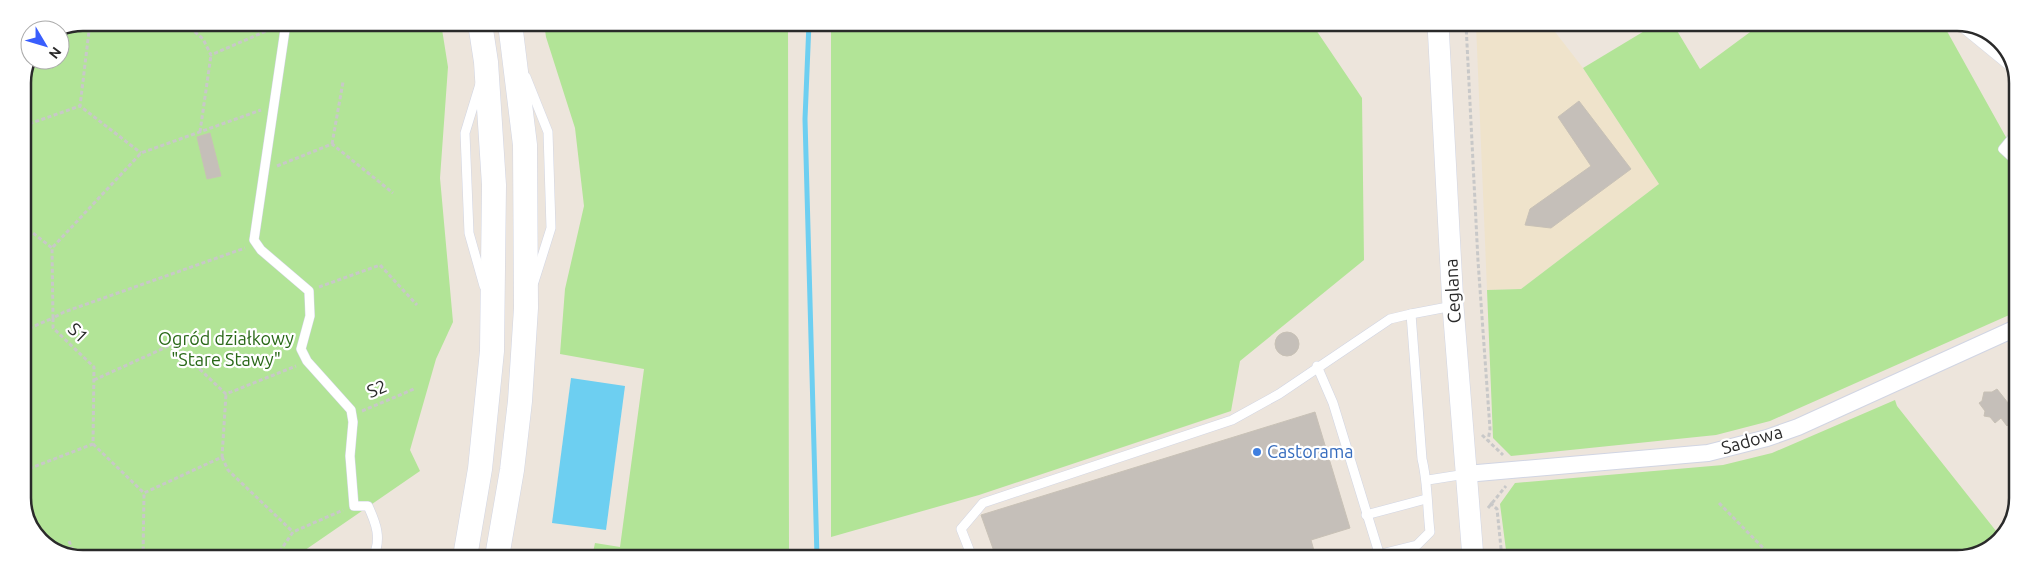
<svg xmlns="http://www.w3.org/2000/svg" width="2040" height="581" viewBox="0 0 2040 581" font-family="Ubuntu,sans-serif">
  <rect width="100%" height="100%" fill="#ede5dc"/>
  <!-- education -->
  <path fill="#efe3cb" d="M1476,24H1549L1583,68L1659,184L1521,289L1487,290Z"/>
  <!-- green -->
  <g fill="#b2e497">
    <path d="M83,23H441L448,67L440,178L453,322L436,359L410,450L420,471L295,557H68L37,538L23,502V83L32,60H60V32Z"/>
    <path d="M544,23H788L789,557H592L595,543L620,547L644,369L560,354L565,289L584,206L575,128L546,37Z"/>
    <path d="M831,23L1312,24L1362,98L1364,260L1240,361L1231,411L979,495L831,537Z"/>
    <path d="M1656,24H1673L1700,69L1761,24H1943L2017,157L2016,312L1770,421L1716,435L1511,456L1493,438L1487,290L1521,289L1659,184L1583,68Z"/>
    <path d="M1895,400L1897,406L2000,536L1994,546L1957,558H1507L1500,504L1515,483L1723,465L1772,453Z"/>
  </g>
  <!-- water -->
  <path fill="#6dcff1" d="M571,378L625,386L606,530L552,523Z"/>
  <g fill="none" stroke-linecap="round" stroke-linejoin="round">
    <!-- stream -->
    <path stroke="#6dcff1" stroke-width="5" d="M809,23L805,119L817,557"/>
  </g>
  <!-- building -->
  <g fill="#c5bfb9" stroke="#c8c1b6">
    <path d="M1579,101L1631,169L1551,228L1525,225L1530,209L1591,166L1558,117Z"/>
    <path d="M210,133L221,176L207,179L197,137Z"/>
    <circle cx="1287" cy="344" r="12"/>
    <path d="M1997,389L2016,413V418L2007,426L2001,418L1995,423L1990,417L1984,416L1985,411L1979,403L1982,401L1984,392H1992Z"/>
    <path d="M1315,412L1350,528L1311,540L1316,558L996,557L981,515Z"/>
  </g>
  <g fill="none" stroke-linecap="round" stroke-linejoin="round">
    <!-- service casing -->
    <g stroke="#d1d5e3" stroke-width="10">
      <g id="service">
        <path d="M286,23L254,240L261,250L309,291L310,316L301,349L307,361L351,410L353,422L350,456L354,506H368C376,523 382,539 373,557"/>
        <path d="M1958,24L2013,69"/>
        <path d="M526,77L548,132L551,228L534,282"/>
        <path d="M480,84L465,133L469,233L484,286"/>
        <path d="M2017,162L2003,149L2017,132"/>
        <path d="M1411,314L1453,306"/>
        <path d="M1317,366L1333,403L1379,553"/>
        <path d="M1428,480L1466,474"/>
        <path d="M1366,515L1426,499"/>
        <path d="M972,557L961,529L983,503L1232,420L1279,394L1390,319L1411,314L1422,459C1428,483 1427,507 1430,532L1417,545L1365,558"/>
      </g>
    </g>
    <!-- minor casing -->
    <g stroke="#d1d5e3" stroke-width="18">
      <path id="minor" d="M1466,474L1708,453L1767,438L1798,427L2016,328"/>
    </g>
    <!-- tertiary casing -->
    <g stroke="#d1d5e3" stroke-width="22">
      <path id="tertiary" d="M1438,24L1453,306L1473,558"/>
    </g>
    <!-- secondary casing -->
    <g stroke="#d1d5e3" stroke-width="25">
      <g id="secondary">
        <path d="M465,557L480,469L492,351L494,185L486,62L480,23"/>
        <path d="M497,557L512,470L520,401L526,308L525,145L510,23"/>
      </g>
    </g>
    <!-- path -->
    <g stroke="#c8c8c8" stroke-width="3" stroke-dasharray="4 2.5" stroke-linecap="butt">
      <path d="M112,23L89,31L80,106L141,153"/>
      <path d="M185,23L203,39L211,55L273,28"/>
      <path d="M1466,24L1478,261L1490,429L1488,441"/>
      <path d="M23,126L80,106"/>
      <path d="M200,132L211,55"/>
      <path d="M332,144L343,82"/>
      <path d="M277,166L332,144L393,193"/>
      <path d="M23,225L52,248"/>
      <path d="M319,287L380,265L417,305"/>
      <path d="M23,331L53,318L52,248L141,153L261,110"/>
      <path d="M94,380L173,344L226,394L296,366"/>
      <path d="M362,411L414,389"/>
      <path d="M1482,435L1503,455"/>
      <path d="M93,444L144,493L222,457L226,394"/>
      <path d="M222,457L228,470L293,532"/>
      <path d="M23,471L93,444L94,367L53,328V318L64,312L245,248"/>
      <path d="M1490,503L1497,509L1502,558"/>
      <path d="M1719,503L1773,558"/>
      <path d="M1488,508L1506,486"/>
      <path d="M69,541L75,557"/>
      <path d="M143,557L144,493"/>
      <path d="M276,557L293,532L343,510"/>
    </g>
    <!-- service -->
    <use href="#service" stroke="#fff" stroke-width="9"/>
    <!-- minor -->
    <use href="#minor" stroke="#fff" stroke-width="16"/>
    <!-- tertiary -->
    <use href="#tertiary" stroke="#fff" stroke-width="21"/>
    <!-- secondary -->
    <use href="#secondary" stroke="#fff" stroke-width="24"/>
  </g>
  <!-- markers -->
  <circle fill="#3f7fe0" stroke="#fff" stroke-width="2" cx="1257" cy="452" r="5"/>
  <g text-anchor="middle" stroke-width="4.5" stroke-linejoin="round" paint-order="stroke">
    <!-- street labels -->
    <g font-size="18" fill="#2a2a2a" stroke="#fff">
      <text transform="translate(1453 291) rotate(-93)" y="6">Ceglana</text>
      <text transform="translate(78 333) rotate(44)" y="6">S1</text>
      <text transform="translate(377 389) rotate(-23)" y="6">S2</text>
      <text transform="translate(1752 440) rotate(-16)" y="6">Sadowa</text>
    </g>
    <!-- park labels -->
    <g font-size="18" fill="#2a6919" stroke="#fff">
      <text x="226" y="345">Ogród działkowy<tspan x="226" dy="21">"Stare Stawy"</tspan></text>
    </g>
    <!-- shop labels -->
    <g font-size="18" fill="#366cbe" stroke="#fff" text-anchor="start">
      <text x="1267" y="458">Castorama</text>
    </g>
  </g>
  <!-- crop -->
  <path d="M0 0H2040V581H0ZM83 31H1957A52 52 0 0 1 2009 83V498A52 52 0 0 1 1957 550H83A52 52 0 0 1 31 498V83A52 52 0 0 1 83 31Z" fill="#fff" fill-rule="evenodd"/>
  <path fill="none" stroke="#2a2a2a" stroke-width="2.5" d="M83 31H1957A52 52 0 0 1 2009 83V498A52 52 0 0 1 1957 550H83A52 52 0 0 1 31 498V83A52 52 0 0 1 83 31Z"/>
  <!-- north arrow -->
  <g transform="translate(45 45) rotate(128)"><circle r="24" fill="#ffffff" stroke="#aaaaaa"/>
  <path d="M0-4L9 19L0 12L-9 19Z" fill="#395efd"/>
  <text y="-8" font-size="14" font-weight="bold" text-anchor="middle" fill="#2a2a2a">N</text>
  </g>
</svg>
